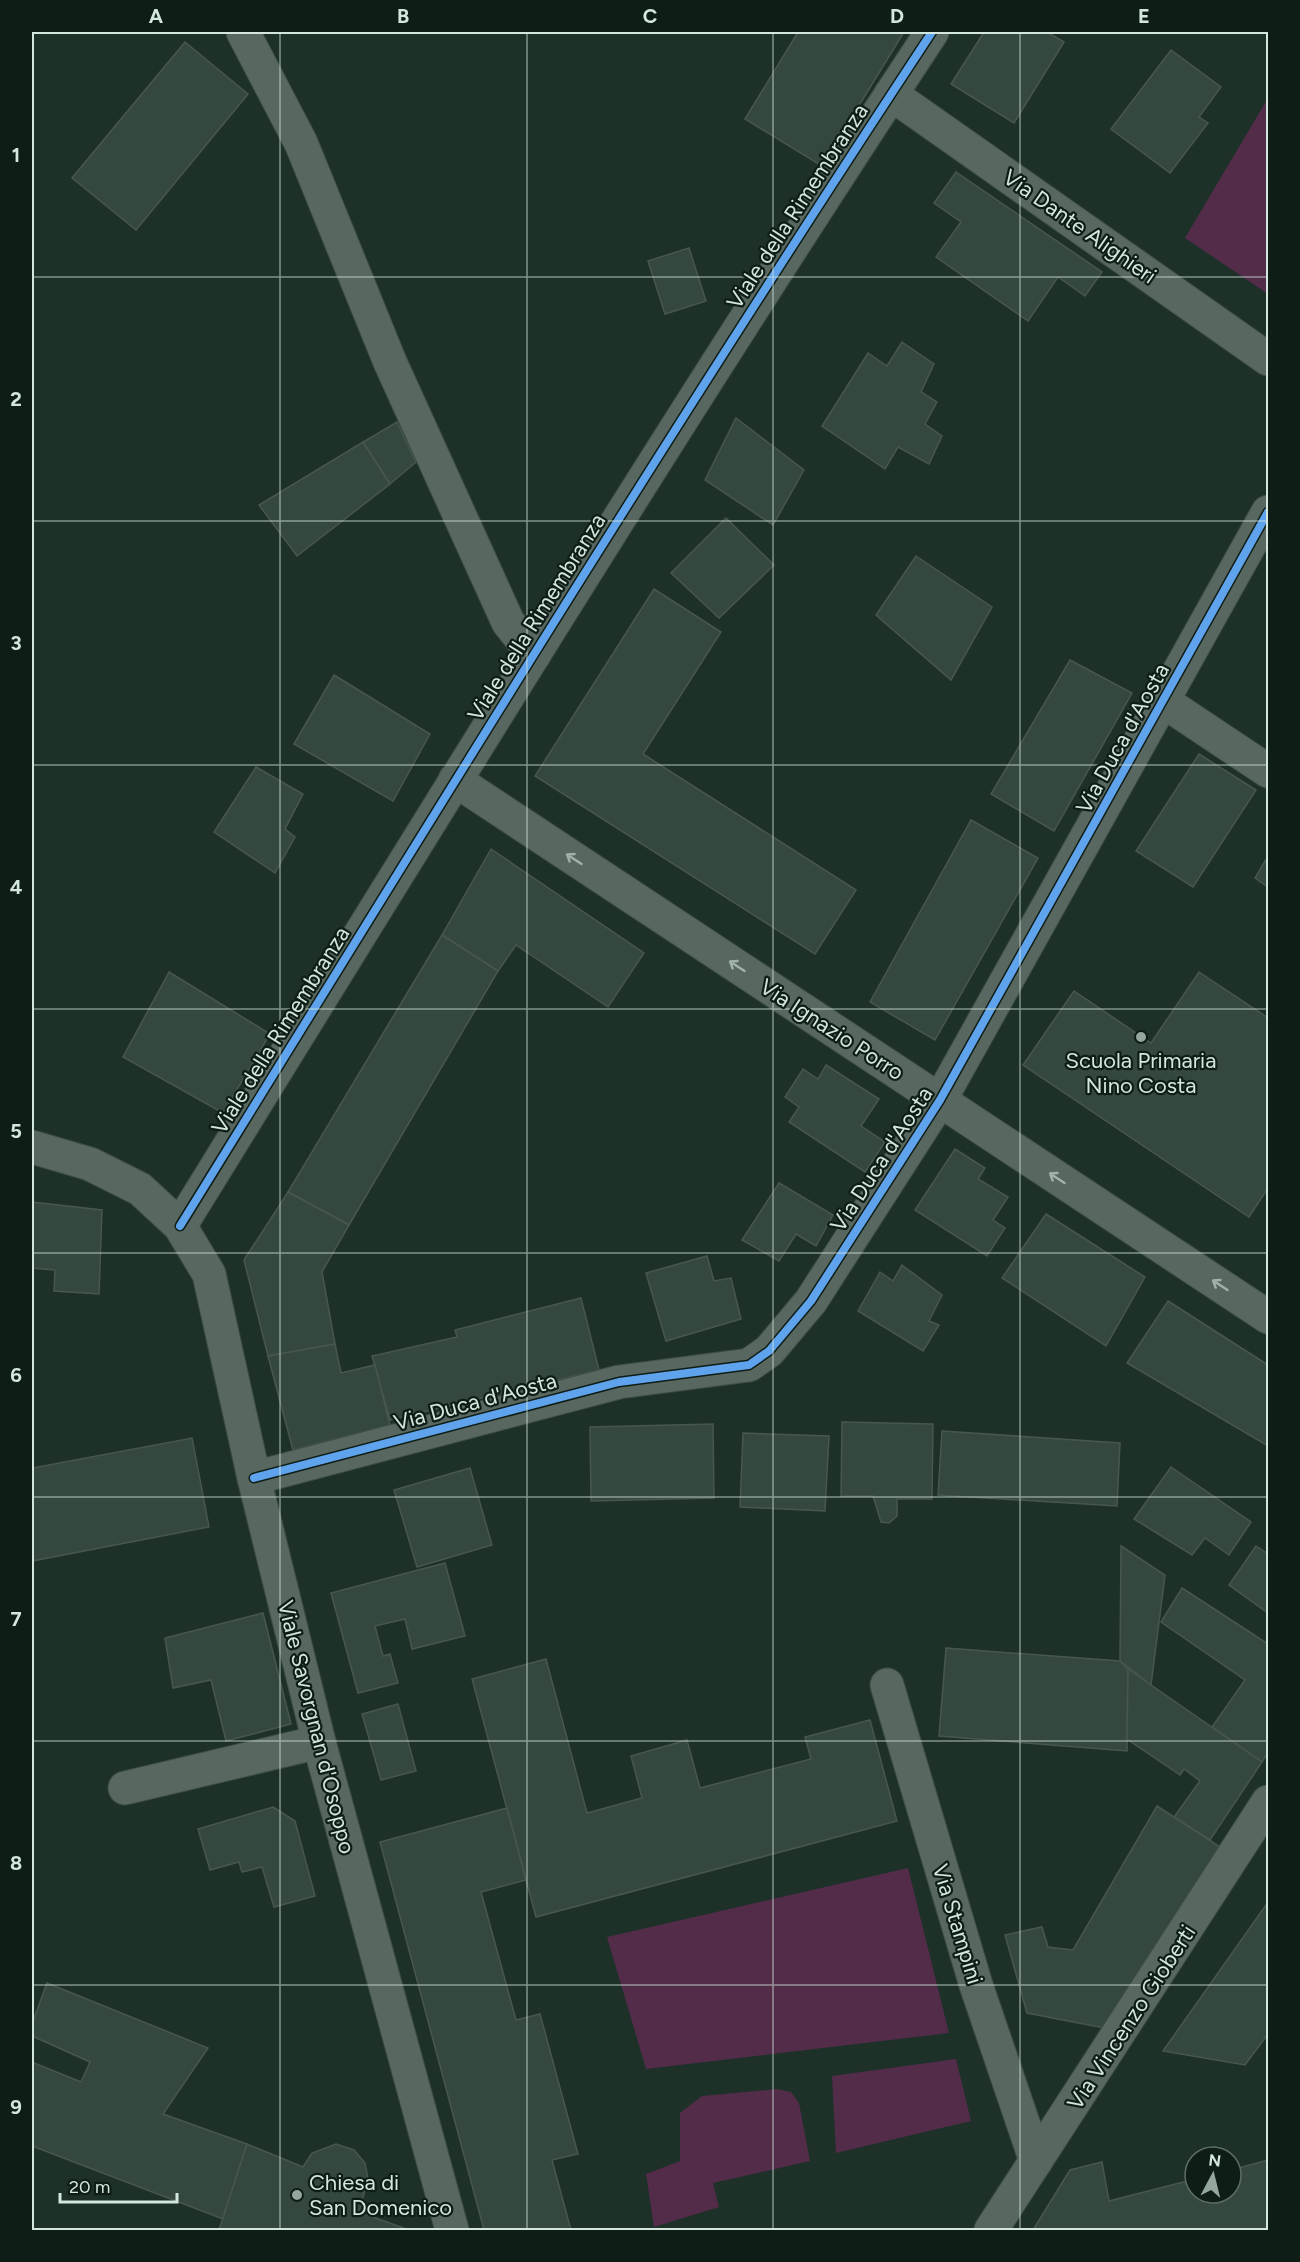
<svg xmlns="http://www.w3.org/2000/svg" width="1300" height="2262" viewBox="0 0 1300 2262" font-family="Figtree,sans-serif">
  <rect width="100%" height="100%" fill="#1d3129"/>
  <!-- green -->
  <g fill="#522c49">
    <path d="M1268,98V294L1185,238Z"/>
    <path d="M908,1868L949,2033L646,2069L607,1937Z"/>
    <path d="M956,2059L971,2121L836,2153L832,2076Z"/>
    <path d="M777,2089L791,2092L799,2103L810,2161L713,2183L719,2207L654,2227L646,2174L680,2161V2113L702,2096Z"/>
  </g>
  <!-- building -->
  <g fill="#354840" stroke="#475750" stroke-width="1.5">
    <path d="M798,32H904L822,166L745,119Z"/>
    <path d="M984,32H1047L1064,42L1014,123L951,84Z"/>
    <path d="M185,42L248,94L136,230L72,178Z"/>
    <path d="M1171,50L1221,87L1199,117L1208,123L1170,173L1111,129Z"/>
    <path d="M956,172L1102,272L1085,296L1058,277L1028,321L936,257L961,222L934,203Z"/>
    <path d="M689,248L706,301L665,314L648,261Z"/>
    <path d="M902,342L934,364L921,392L937,402L925,424L942,436L929,464L898,447L885,469L822,426L868,353L887,366Z"/>
    <path d="M736,418L804,470L773,525L705,480Z"/>
    <path d="M397,422L416,462L390,484L363,442Z"/>
    <path d="M363,442L390,484L297,556L259,505Z"/>
    <path d="M726,518L774,565L719,618L671,573Z"/>
    <path d="M916,556L992,607L951,680L876,615Z"/>
    <path d="M654,589L721,632L643,754L856,890L815,954L535,776Z"/>
    <path d="M1070,660L1132,693L1054,831L991,794Z"/>
    <path d="M334,675L430,734L393,801L294,744Z"/>
    <path d="M1199,754L1256,790L1193,887L1136,851Z"/>
    <path d="M256,767L303,794L285,829L295,837L275,873L214,832Z"/>
    <path d="M971,820L1038,858L935,1040L870,1002Z"/>
    <path d="M491,849L644,953L608,1007L516,945L498,971L442,935Z"/>
    <path d="M1268,856V887L1255,878Z"/>
    <path d="M442,935L498,971L349,1225L288,1192Z"/>
    <path d="M169,972L270,1034L223,1113L123,1057Z"/>
    <path d="M1199,972L1268,1018V1188L1249,1217L1023,1065L1074,991L1151,1043Z"/>
    <path d="M826,1065L879,1099L861,1126L885,1142L865,1172L789,1122L799,1107L785,1097L803,1069L818,1079Z"/>
    <path d="M955,1149L985,1168L978,1179L1008,1197L993,1220L1005,1228L987,1256L915,1210Z"/>
    <path d="M779,1183L833,1215L816,1246L796,1234L779,1261L742,1240Z"/>
    <path d="M288,1192L349,1225L322,1272L335,1344L268,1356L244,1260Z"/>
    <path d="M32,1202L102,1210L99,1294L54,1291L55,1270L32,1268Z"/>
    <path d="M1046,1214L1145,1277L1106,1346L1002,1278Z"/>
    <path d="M707,1256L714,1281L731,1278L741,1319L666,1341L646,1273Z"/>
    <path d="M902,1265L942,1295L929,1321L939,1325L923,1351L858,1311L880,1272L893,1281Z"/>
    <path d="M581,1298L599,1370L390,1420L372,1356L457,1337L455,1330Z"/>
    <path d="M1168,1301L1268,1365V1446L1127,1363Z"/>
    <path d="M335,1344L341,1373L375,1365L390,1425L293,1450L268,1356Z"/>
    <path d="M842,1422L933,1424L932,1499H897V1516L889,1523L881,1522L873,1496H841Z"/>
    <path d="M713,1424L714,1498L591,1501L590,1427Z"/>
    <path d="M942,1431L1120,1443L1117,1506L938,1495Z"/>
    <path d="M743,1433L829,1436L825,1511L740,1507Z"/>
    <path d="M192,1438L209,1527L32,1561V1468Z"/>
    <path d="M1171,1467L1251,1522L1229,1555L1205,1538L1192,1555L1134,1519Z"/>
    <path d="M470,1468L492,1545L417,1567L394,1490Z"/>
    <path d="M1121,1546L1165,1575L1151,1685L1120,1661Z"/>
    <path d="M1256,1546L1268,1554V1613L1229,1585Z"/>
    <path d="M445,1563L465,1636L412,1649L405,1619L375,1626L383,1656L390,1654L398,1683L358,1693L331,1593Z"/>
    <path d="M1182,1588L1268,1644V1752L1262,1762L1212,1727L1245,1680L1161,1622Z"/>
    <path d="M263,1613L291,1724L226,1741L211,1680L173,1688L165,1638Z"/>
    <path d="M946,1648L1120,1661L1128,1669L1127,1751L939,1736Z"/>
    <path d="M546,1659L587,1813L642,1798L631,1756L687,1740L700,1788L811,1759L805,1737L870,1720L897,1821L536,1917L472,1679Z"/>
    <path d="M1128,1669L1262,1762L1210,1840L1174,1817L1200,1781L1184,1769L1180,1775L1127,1739Z"/>
    <path d="M398,1704L416,1771L381,1780L362,1714Z"/>
    <path d="M1157,1806L1220,1847L1104,2028L1027,2013L1005,1935L1042,1927L1048,1947L1073,1950Z"/>
    <path d="M273,1807L295,1821L315,1896L274,1907L262,1867L242,1872L239,1862L210,1870L198,1829Z"/>
    <path d="M507,1808L526,1880L481,1892L516,2020L540,2014L578,2154L552,2160L571,2230H484L380,1842Z"/>
    <path d="M1268,1902V2034L1245,2065L1163,2051Z"/>
    <path d="M47,1983L208,2048L163,2114L247,2144L223,2219L32,2146V2062L81,2082L90,2062L32,2036V2024Z"/>
    <path d="M247,2144L303,2167L312,2153L336,2144L354,2150L365,2163L368,2179L359,2212L409,2230H219Z"/>
    <path d="M1268,2160V2230H1033L1070,2170L1102,2162L1109,2201L1195,2179V2193H1231V2170Z"/>
  </g>
  <g fill="none" stroke-linecap="round" stroke-linejoin="round">
    <!-- minor casing -->
    <g stroke="#3d4d46" stroke-width="35">
      <g id="minor">
        <path d="M243,32L301,143L390,362L508,622L534,655"/>
        <path d="M891,94L1268,359"/>
        <path d="M1163,701L1268,771"/>
        <path d="M455,780L1268,1317"/>
        <path d="M32,1147L90,1164L140,1189L180,1226L209,1274L254,1478L319,1742L452,2230"/>
        <path d="M180,1226C427,826 673,425 932,32"/>
        <path d="M254,1478L619,1382L749,1365L769,1351L811,1301L940,1100L1268,512"/>
        <path d="M887,1685L976,1985L1036,2161"/>
        <path d="M125,1788L319,1742"/>
        <path d="M991,2230L1268,1802"/>
      </g>
    </g>
    <!-- minor -->
    <use href="#minor" stroke="#586760" stroke-width="33"/>
    <!-- cycleway casing -->
    <g stroke="#0e1d16" stroke-width="11">
      <g id="cycleway">
        <path d="M180,1226C427,826 673,425 932,32"/>
        <path d="M254,1478L619,1382L749,1365L769,1351L811,1301L940,1100L1268,512"/>
      </g>
    </g>
    <!-- cycleway -->
    <use href="#cycleway" stroke="#60a3ed" stroke-width="8"/>
  </g>
  <!-- one-way arrows -->
  <defs><path id="oneway-shaft" d="M-6 0H5M1.5-3L5.5 0L1.5 3" fill="none" stroke-width="1.6" stroke-linecap="round" stroke-linejoin="round" transform="scale(1.5)"/></defs>
  <g stroke="#a2b4aa">
    <use href="#oneway-shaft" transform="translate(574 859) rotate(-147)"/>
    <use href="#oneway-shaft" transform="translate(737 966) rotate(-147)"/>
    <use href="#oneway-shaft" transform="translate(1057 1178) rotate(-147)"/>
    <use href="#oneway-shaft" transform="translate(1220 1285) rotate(-147)"/>
  </g>
  <!-- grid -->
  <path fill="none" stroke="#d3e7dc" stroke-width="1.5" stroke-opacity="0.55" d="M280,32V2230M527,32V2230M773,32V2230M1020,32V2230M32,277H1268M32,521H1268M32,765H1268M32,1009H1268M32,1253H1268M32,1497H1268M32,1741H1268M32,1985H1268"/>
  <!-- markers -->
  <g fill="#93a79d" stroke="#0e1d16" stroke-width="2">
    <circle cx="1141" cy="1037" r="6"/>
    <circle cx="297" cy="2195" r="6"/>
  </g>
  <g text-anchor="middle" stroke-width="4.5" stroke-linejoin="round" paint-order="stroke">
    <!-- street labels -->
    <g font-size="22" fill="#d3e7dc" stroke="#0e1d16">
      <text transform="translate(797 206) rotate(-57)" y="8">Viale della Rimembranza</text>
      <text transform="translate(1080 226) rotate(35)" y="8">Via Dante Alighieri</text>
      <text transform="translate(536 617) rotate(-58)" y="8">Viale della Rimembranza</text>
      <text transform="translate(1122 738) rotate(-61)" y="8">Via Duca d'Aosta</text>
      <text transform="translate(832 1029) rotate(33)" y="8">Via Ignazio Porro</text>
      <text transform="translate(280 1030) rotate(-58)" y="8">Viale della Rimembranza</text>
      <text transform="translate(881 1159) rotate(-57)" y="8">Via Duca d'Aosta</text>
      <text transform="translate(475 1401) rotate(-15)" y="8">Via Duca d'Aosta</text>
      <text transform="translate(317 1727) rotate(76)" y="8">Viale Savorgnan d'Osoppo</text>
      <text transform="translate(958 1924) rotate(73)" y="8">Via Stampini</text>
      <text transform="translate(1131 2017) rotate(-57)" y="8">Via Vincenzo Gioberti</text>
    </g>
    <!-- poi labels -->
    <g font-size="22" fill="#d3e7dc" stroke="#0e1d16">
      <text x="1141" y="1068">Scuola Primaria<tspan x="1141" dy="25">Nino Costa</tspan></text>
      <text x="309" y="2190" text-anchor="start">Chiesa di<tspan x="309" dy="25">San Domenico</tspan></text>
    </g>
  </g>
  <!-- border -->
  <rect width="1300" height="2262" fill="none" stroke="#0e1d16" stroke-width="66"/>
  <!-- north arrow -->
  <g transform="translate(1213 2175) rotate(7)"><circle r="28" fill="#0e1d16" stroke="#5d6e65" stroke-width="1.5"/>
  <path d="M0-4.5L10 22L0 15L-10 22Z" fill="#93a79d"/>
  <text y="-9" font-size="16" font-weight="bold" text-anchor="middle" fill="#d3e7dc">N</text>
  </g>
  <!-- scale -->
  <path d="M60 2193v9h117v-9" fill="none" stroke="#d3e7dc" stroke-width="3"/>
  <text x="69" y="2193" font-size="18" fill="#d3e7dc" stroke="#0e1d16" stroke-width="4.5" paint-order="stroke">20 m</text>
  <rect x="33" y="33" width="1234" height="2196" fill="none" stroke="#d3e7dc" stroke-width="2"/>
  <g font-size="20" text-anchor="middle" font-weight="bold" fill="#d3e7dc">
    <text x="156" y="23">A</text>
    <text x="403" y="23">B</text>
    <text x="650" y="23">C</text>
    <text x="897" y="23">D</text>
    <text x="1144" y="23">E</text>
    <text x="16" y="162">1</text>
    <text x="16" y="406">2</text>
    <text x="16" y="650">3</text>
    <text x="16" y="894">4</text>
    <text x="16" y="1138">5</text>
    <text x="16" y="1382">6</text>
    <text x="16" y="1626">7</text>
    <text x="16" y="1870">8</text>
    <text x="16" y="2114">9</text>
  </g>
</svg>
